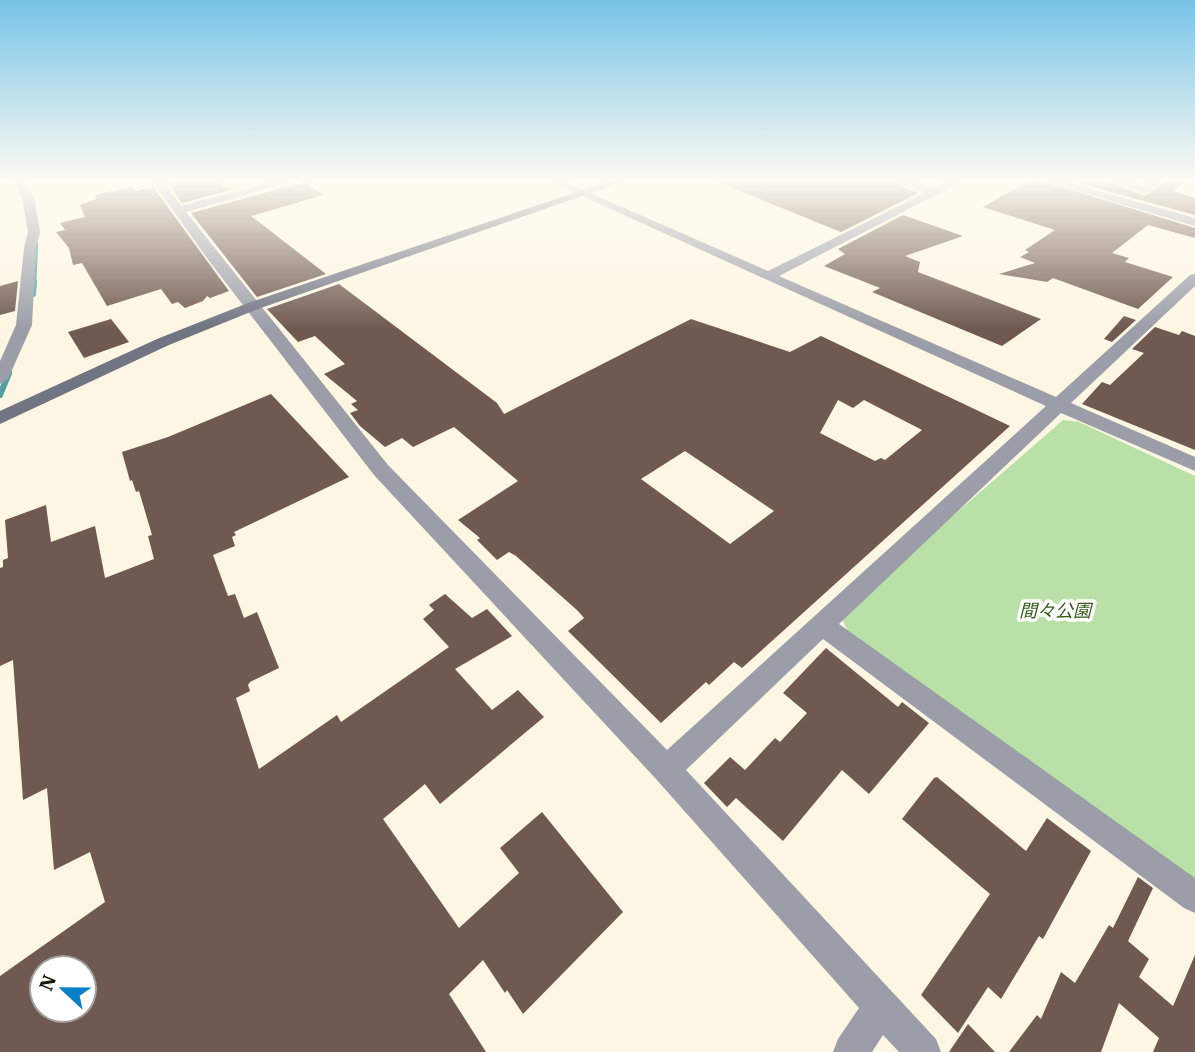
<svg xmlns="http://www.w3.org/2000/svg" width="1195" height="1052" viewBox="0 0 1195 1052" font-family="'IBM Plex Serif','Noto Sans JP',serif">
  <rect width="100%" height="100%" fill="#fdf6e3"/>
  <!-- green -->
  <path fill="#b9e0a7" d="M1063,420L1079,422L1195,476V884L849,634L840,614Z"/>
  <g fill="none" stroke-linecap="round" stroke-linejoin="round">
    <!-- stream-far1 -->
    <path stroke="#52a0a4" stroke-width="4.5" d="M34,284L36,244"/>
    <!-- stream -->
    <g stroke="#52a0a4" stroke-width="6">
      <path d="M33,294L34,282"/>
      <path d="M0,395L9,373"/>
    </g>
  </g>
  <!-- building -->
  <g fill="#705950" fill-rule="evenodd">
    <path d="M174,182H216L231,190L182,203L168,183Z"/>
    <path d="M304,182L323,195L251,216L326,274L257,297L191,213Z"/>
    <path d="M718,182H891L918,193L841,232Z"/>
    <path d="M1027,182H1045L1195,228V238L1148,225L1112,253L1129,258L1125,262L1173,277L1138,309L1053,278L1047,282L999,274L1035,263L1020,257L1029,252L1025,250L1055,230L983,207Z"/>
    <path d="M1075,182H1108L1145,196L1165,182H1185L1173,191L1195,198V215Z"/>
    <path d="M132,187L136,191L153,187L229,291L210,298L207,296L203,301L185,308L178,302L172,304L161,289L107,306L82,263L73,265L69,248L56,232L65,230L60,223L85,217L80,205L97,199L95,195Z"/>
    <path d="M903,215L963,236L905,256L920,262L918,272L1041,319L1002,346L872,292L880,288L824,266L845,254L838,249Z"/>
    <path d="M18,281L15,311L0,315V286Z"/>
    <path d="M339,284L497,403L504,414L691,319L790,352L821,336L1010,426L742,668L734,662L709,685L706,682L661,723L568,631L584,618L578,611L516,556L509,552L497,560L477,540L480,538L458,520L518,481L454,427L413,447L402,438L385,447L360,426L350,413L358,410L351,404L357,401L324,374L345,364L315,336L298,342L267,309ZM838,400L853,408L864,400L922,430L885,460L881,458L875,461L820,433ZM685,451L774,511L730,544L641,479Z"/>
    <path d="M1124,316L1136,320L1112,342L1104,339Z"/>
    <path d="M111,319L129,342L84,358L68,332Z"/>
    <path d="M1155,327L1179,335L1182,331L1195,336V450L1082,404L1102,382L1110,385L1144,353L1132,349Z"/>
    <path d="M271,394L349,477L234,532L236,535L232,537L235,546L213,555L228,596L235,594L244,618L257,612L279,668L250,682L248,685L250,691L236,698L259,769L337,715L341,722L449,647L423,619L434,610L429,605L445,594L472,618L487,609L512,636L455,669L492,710L518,690L544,717L440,804L425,784L383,819L459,928L519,873L500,848L542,812L623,912L523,1014L507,990L505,993L483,960L449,994L486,1052H0V976L105,902L90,852L54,870L47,788L23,800L13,660L0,666V568L3,567V560L8,558L5,520L46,505L51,542L95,526L105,578L154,559L148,536L152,535L139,491L136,492L132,480L130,481L122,452L168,437ZM42,968H84V1010H42Z"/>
    <path d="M826,648L898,707L902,702L929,723L869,794L842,770L783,841L736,798L727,807L704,783L730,757L745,770L775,738L780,742L807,713L783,693Z"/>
    <path d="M937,777L1026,851L1047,818L1091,851L1043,939L1039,936L1001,999L988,987L958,1033L921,995L990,894L902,819L934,778Z"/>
    <path d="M1138,877L1153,888L1128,941L1149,959L1139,977L1173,1006L1195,955V1052H1153L1159,1038L1119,1003L1101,1052H1009L1037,1015L1041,1019L1061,972L1075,983L1109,925L1113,928Z"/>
    <path d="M968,1024L995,1052H949Z"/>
  </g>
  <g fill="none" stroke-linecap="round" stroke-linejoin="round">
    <!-- street -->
    <g fill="#9b9ea8" fill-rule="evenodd">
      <path d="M14,182H24L34,197L40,232L36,248L32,325L8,379L0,384V361L16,325L24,248L28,232L22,197Z"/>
      <path d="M153,182H164L181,206L272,182H290L186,212L388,465L667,750L1046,406L551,182H565L768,271L925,193L894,182H910L933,189L947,182H961L779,276L1056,397L1190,275L1195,274V286L1071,403L1195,457V471L1061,413L839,624L1195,878V913L1184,908L823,639L686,770L936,1039L941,1052H899L883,1035L872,1052H833L838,1039L859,1008L656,779L374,475L209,261Z"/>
      <path d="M1048,182H1065L1195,218V226Z"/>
      <path d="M1111,182H1129L1144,186L1151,182H1163L1146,193Z"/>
    </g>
    <!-- secondary -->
    <path fill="#707483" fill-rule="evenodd" d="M606,182H622L258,309L169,345L0,424V411L157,339L248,303Z"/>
  </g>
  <!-- sky -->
  <linearGradient id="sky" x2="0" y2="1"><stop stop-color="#76c4e7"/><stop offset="0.55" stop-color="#fefbf2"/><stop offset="1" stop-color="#fefbf2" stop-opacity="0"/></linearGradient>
  <rect width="1195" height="329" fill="url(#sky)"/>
  <g text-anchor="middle" stroke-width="7" stroke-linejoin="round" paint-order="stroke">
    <!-- park labels -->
    <g font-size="18" font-style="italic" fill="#335c19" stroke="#fff">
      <text x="1055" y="617">間々公園</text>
    </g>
  </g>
  <!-- north arrow -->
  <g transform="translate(63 989) rotate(292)"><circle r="33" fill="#ffffff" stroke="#a3a19e" stroke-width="2"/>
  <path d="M0-5L12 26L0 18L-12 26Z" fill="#0880c8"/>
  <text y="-10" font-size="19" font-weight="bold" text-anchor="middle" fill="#19150d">N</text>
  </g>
</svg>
